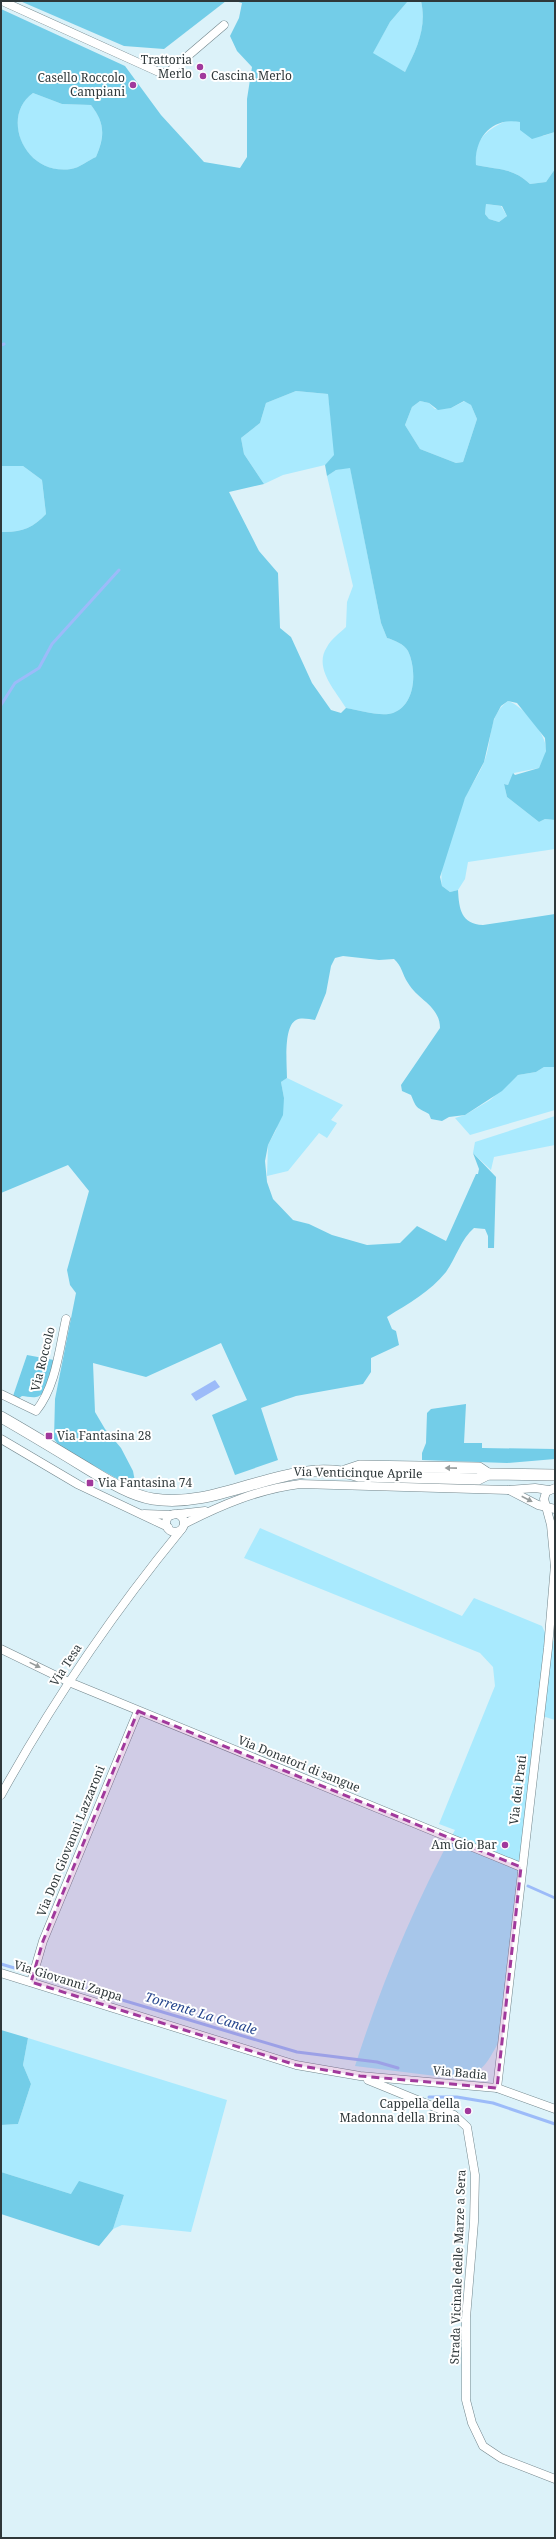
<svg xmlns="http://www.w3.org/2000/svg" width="556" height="2539" viewBox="0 0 556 2539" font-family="'Noto Serif',serif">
  <rect width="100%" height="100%" fill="#dcf2f9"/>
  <!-- green -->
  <g fill="#a9eafe">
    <path d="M408,1H421C427,27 417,49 405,72L372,54L390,22Z"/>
    <path d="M33,93L62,104L91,105C105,123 105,136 96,157C89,160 79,168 71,169C24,176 0,116 33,93Z"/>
    <path d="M508,120L520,122L543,136L555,132V169L546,182L530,184C512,167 498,170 476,165C474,139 486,130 508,120Z"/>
    <path d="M486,204L501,206L507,216L499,222L489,219L485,214Z"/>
    <path d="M296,391L328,394L335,455L325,465L283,475L264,484L244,454L241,438L260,423L266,403Z"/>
    <path d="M420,401L429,403L435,409L451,408L465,401L471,405L477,419L463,462L456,463L420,449L405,425L412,407Z"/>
    <path d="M8,465L23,466L42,480L46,514C33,528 20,533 1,532V466Z"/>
    <path d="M350,467L381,623L387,638C394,640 404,644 408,651C417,670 416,705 393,713C380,717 360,710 346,708C336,691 313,668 327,647C331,639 340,633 346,627L347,602L353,586L327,476L336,470Z"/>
    <path d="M508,701C522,705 547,734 546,750C546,756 541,763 539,768L514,773L508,785L504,784L507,797L539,822L545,819L555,820V849L468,862L465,879L458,890L450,892L442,886C438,864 455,819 465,798C470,786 479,775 484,762C493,741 487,716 508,701Z"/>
    <path d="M544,1067H555V1110L470,1135L455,1118L465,1115L490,1100L518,1075L536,1072Z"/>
    <path d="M287,1078L343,1105L331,1120L337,1123L327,1138L319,1133L288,1171L267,1176L268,1145L276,1130L284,1098L281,1082Z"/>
    <path d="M555,1116V1145L494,1157L491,1170L473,1153L475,1142Z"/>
    <path d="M260,1528L462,1616L474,1598L542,1626L548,1639L555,1641V1720L539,1715L499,2041C487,2064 481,2077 452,2078L355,2066C381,1985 414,1905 455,1830L439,1824L495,1686L493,1667L480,1653L244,1558Z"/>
    <path d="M28,2038L227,2100L191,2232L122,2225L113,2229L124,2195L71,2194L1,2172V2125L18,2124L31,2084L23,2065Z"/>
  </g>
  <!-- forest -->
  <g fill="#73cde8" fill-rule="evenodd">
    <path d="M20,1H226L164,49L124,46Z"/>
    <path d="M235,1H408L390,22L373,53L405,72C417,49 427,27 421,1H555V132L532,139L520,130V122C492,117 474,138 476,165C498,170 512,167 530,184L546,182L555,169V820L545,819L539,822L507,797L504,784L508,785L513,773L515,775L539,768L546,751L545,738L517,703L508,701L501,706L494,719L484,762L465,798L440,877L442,886L450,892L458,890C459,909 461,924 483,925L555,914V1067H544L536,1072L518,1075L502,1091L465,1115L449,1117L442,1121L431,1119L429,1114C417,1107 417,1110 411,1095L402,1091L401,1085L440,1028C440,1006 418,1000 408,983C402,974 402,966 394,959L379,960L343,956L335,958L331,966L326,993L315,1020C309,1019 301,1017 296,1020C283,1027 287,1065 287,1078L281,1082L284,1098L283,1115L268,1145L265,1161L267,1182L273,1199L293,1220L309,1224L332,1235L367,1245L400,1243L417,1226L446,1241L476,1174H478L479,1169L473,1153L496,1177L494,1248H488V1236L485,1229L474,1228C461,1239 456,1258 446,1272C430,1292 409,1303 387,1317L392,1329L396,1331L399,1345L371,1358V1372L363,1384L296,1396L261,1408L278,1460L235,1475L212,1415L247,1400L221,1343L146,1377L93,1363L95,1412L105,1429L121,1448L133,1471L136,1487L123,1482L60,1447L54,1439L55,1399L76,1293L70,1285L67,1270L89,1191L68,1165L1,1193V532C20,533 33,528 46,514L42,480L23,466H1V9L125,66L161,115L204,162L240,168L247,157V99L252,67L237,51L230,36L239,18L242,3ZM33,93L62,104L91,105C105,123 105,136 96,157C89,160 79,168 71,169C24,176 0,116 33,93ZM486,204L502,206L507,216L499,222L489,219L485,214ZM296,391L328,394L334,455L325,465L327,476L336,470L350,468L381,623L387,638C394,640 404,644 408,651C417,670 416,705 393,713C380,717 360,710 346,708L341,713L331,710L312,683L291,637L280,628L278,573L259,551L229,492L264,484L244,454L241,438L260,423L266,403ZM420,401L429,403L438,410L451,408L464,401L471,405L477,419L463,462L456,463L420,449L405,425L412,407Z"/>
    <path d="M27,1355L54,1360C51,1371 49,1395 36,1397C32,1398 26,1396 22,1396L18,1399L13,1396Z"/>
    <path d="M466,1404L464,1443H482V1448L555,1449V1459L507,1463L422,1460V1453L426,1443L427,1413L431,1409Z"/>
    <path d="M1,2030L28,2038L23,2065L31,2084L18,2124L1,2125Z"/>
    <path d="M1,2172L71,2194L79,2181L124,2195L113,2229L99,2246L1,2214Z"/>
  </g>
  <!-- water -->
  <path fill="#9cbbf9" d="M215,1380L220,1387L196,1401L191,1394Z"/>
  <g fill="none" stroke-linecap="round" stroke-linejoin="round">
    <!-- stream -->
    <g stroke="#9cbbf9" stroke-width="3">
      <path d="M1,345L4,344"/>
      <path d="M1,705L15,683L39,668L52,644L119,570"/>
      <path d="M528,1886L555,1898"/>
      <path d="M1,1964L297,2052L377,2062L398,2068"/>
      <path d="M429,2097H457L493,2103L555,2124"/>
    </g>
    <!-- street casing -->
    <g stroke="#72868c" stroke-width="9">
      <g id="street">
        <path d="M2,1L161,73L169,72L224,25"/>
        <path d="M1,1394L36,1411C56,1386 59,1350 66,1319"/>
        <path d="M1,1439L79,1485L168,1527"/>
        <path d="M509,1490L538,1505L555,1509"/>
        <path d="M144,1514L172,1515"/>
        <path d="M178,1514L205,1511"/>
        <circle cx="175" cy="1523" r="9"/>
        <path d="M184,1524C221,1505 259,1489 300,1484L508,1490L535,1488L549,1490"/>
        <path d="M555,1567L551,1525L544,1499L546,1492L555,1488"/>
        <path d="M1,1649L69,1682L521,1867"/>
        <path d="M1,1795C53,1701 113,1613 181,1530"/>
        <path d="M1,1973L296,2065L360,2076L497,2088L555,2109"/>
        <path d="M31,1982L43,1941L138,1711"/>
        <path d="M368,2080L454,2115L467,2127L475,2175L474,2222L466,2318V2400L472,2423L483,2446L501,2458L555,2479"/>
        <path d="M497,2088L548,1648L555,1565"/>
      </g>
    </g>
    <!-- secondary casing -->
    <g stroke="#72868c" stroke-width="12">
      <g id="secondary">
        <path d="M1,1417C29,1433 57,1450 85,1467C105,1479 129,1495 153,1499C224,1510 288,1454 359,1476L478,1479L488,1474L555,1475"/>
        <path d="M345,1471L360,1466L479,1468L488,1474"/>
      </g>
    </g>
    <!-- street -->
    <use href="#street" stroke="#fff" stroke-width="8"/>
    <!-- secondary -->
    <use href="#secondary" stroke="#fff" stroke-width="11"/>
  </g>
  <!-- one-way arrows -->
  <defs><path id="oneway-solid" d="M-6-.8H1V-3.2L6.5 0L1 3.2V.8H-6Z"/></defs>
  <g fill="#979c9c">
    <use href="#oneway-solid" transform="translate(451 1468) rotate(-179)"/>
    <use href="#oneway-solid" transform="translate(527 1499) rotate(27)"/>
    <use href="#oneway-solid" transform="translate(35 1665) rotate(26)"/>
  </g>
  <!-- marked area -->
  <path fill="#a1399c" fill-opacity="0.2" stroke="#a1399c" stroke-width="3" stroke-dasharray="8 5" stroke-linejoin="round" d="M138,1711L521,1867L497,2088L360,2076L296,2065L31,1982L43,1941Z"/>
  <!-- markers -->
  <g fill="#a1399c" stroke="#fff" stroke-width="1.5">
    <circle cx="200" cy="67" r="4"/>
    <circle cx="203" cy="76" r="4"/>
    <circle cx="133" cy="85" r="4"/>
    <rect x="45" y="1432" width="8" height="8" rx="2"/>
    <rect x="86" y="1479" width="8" height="8" rx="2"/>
    <circle cx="505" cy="1845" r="4"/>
    <circle cx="468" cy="2111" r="4"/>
  </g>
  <g text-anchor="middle" stroke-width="4" stroke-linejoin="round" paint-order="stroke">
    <!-- poi labels -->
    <g font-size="12" fill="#2f383a" stroke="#fff" text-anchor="end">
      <text x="192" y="64">Trattoria<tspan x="192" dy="14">Merlo</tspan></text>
      <text x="211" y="80" text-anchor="start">Cascina Merlo</text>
      <text x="125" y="82">Casello Roccolo<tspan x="125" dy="14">Campiani</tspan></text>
      <text x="57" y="1440" text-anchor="start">Via Fantasina 28</text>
      <text x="98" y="1487" text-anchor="start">Via Fantasina 74</text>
      <text x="497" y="1849">Am Gio Bar</text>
      <text x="460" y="2108">Cappella della<tspan x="460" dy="14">Madonna della Brina</tspan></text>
    </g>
    <!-- street labels -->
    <g font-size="12" fill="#2f383a" stroke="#fff">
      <text transform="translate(43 1359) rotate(-76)" y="4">Via Roccolo</text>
      <text transform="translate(358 1473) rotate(1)" y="4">Via Venticinque Aprile</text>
      <text transform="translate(66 1665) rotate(-57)" y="4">Via Tesa</text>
      <text transform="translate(299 1764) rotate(22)" y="4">Via Donatori di sangue</text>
      <text transform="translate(518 1790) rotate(-83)" y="4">Via dei Prati</text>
      <text transform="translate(71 1841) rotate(-68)" y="4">Via Don Giovanni Lazzaroni</text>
      <text transform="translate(68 1981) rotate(17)" y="4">Via Giovanni Zappa</text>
      <text transform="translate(460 2073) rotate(5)" y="4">Via Badia</text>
      <text transform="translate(458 2267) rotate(-88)" y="4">Strada Vicinale delle Marze a Sera</text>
    </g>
    <!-- water labels -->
    <g font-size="13" font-style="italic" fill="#26468e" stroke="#fff">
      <text transform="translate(201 2013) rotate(17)" y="5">Torrente La Canale</text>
    </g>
  </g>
  <!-- border -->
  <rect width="556" height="2539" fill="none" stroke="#2f383a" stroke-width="4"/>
</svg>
